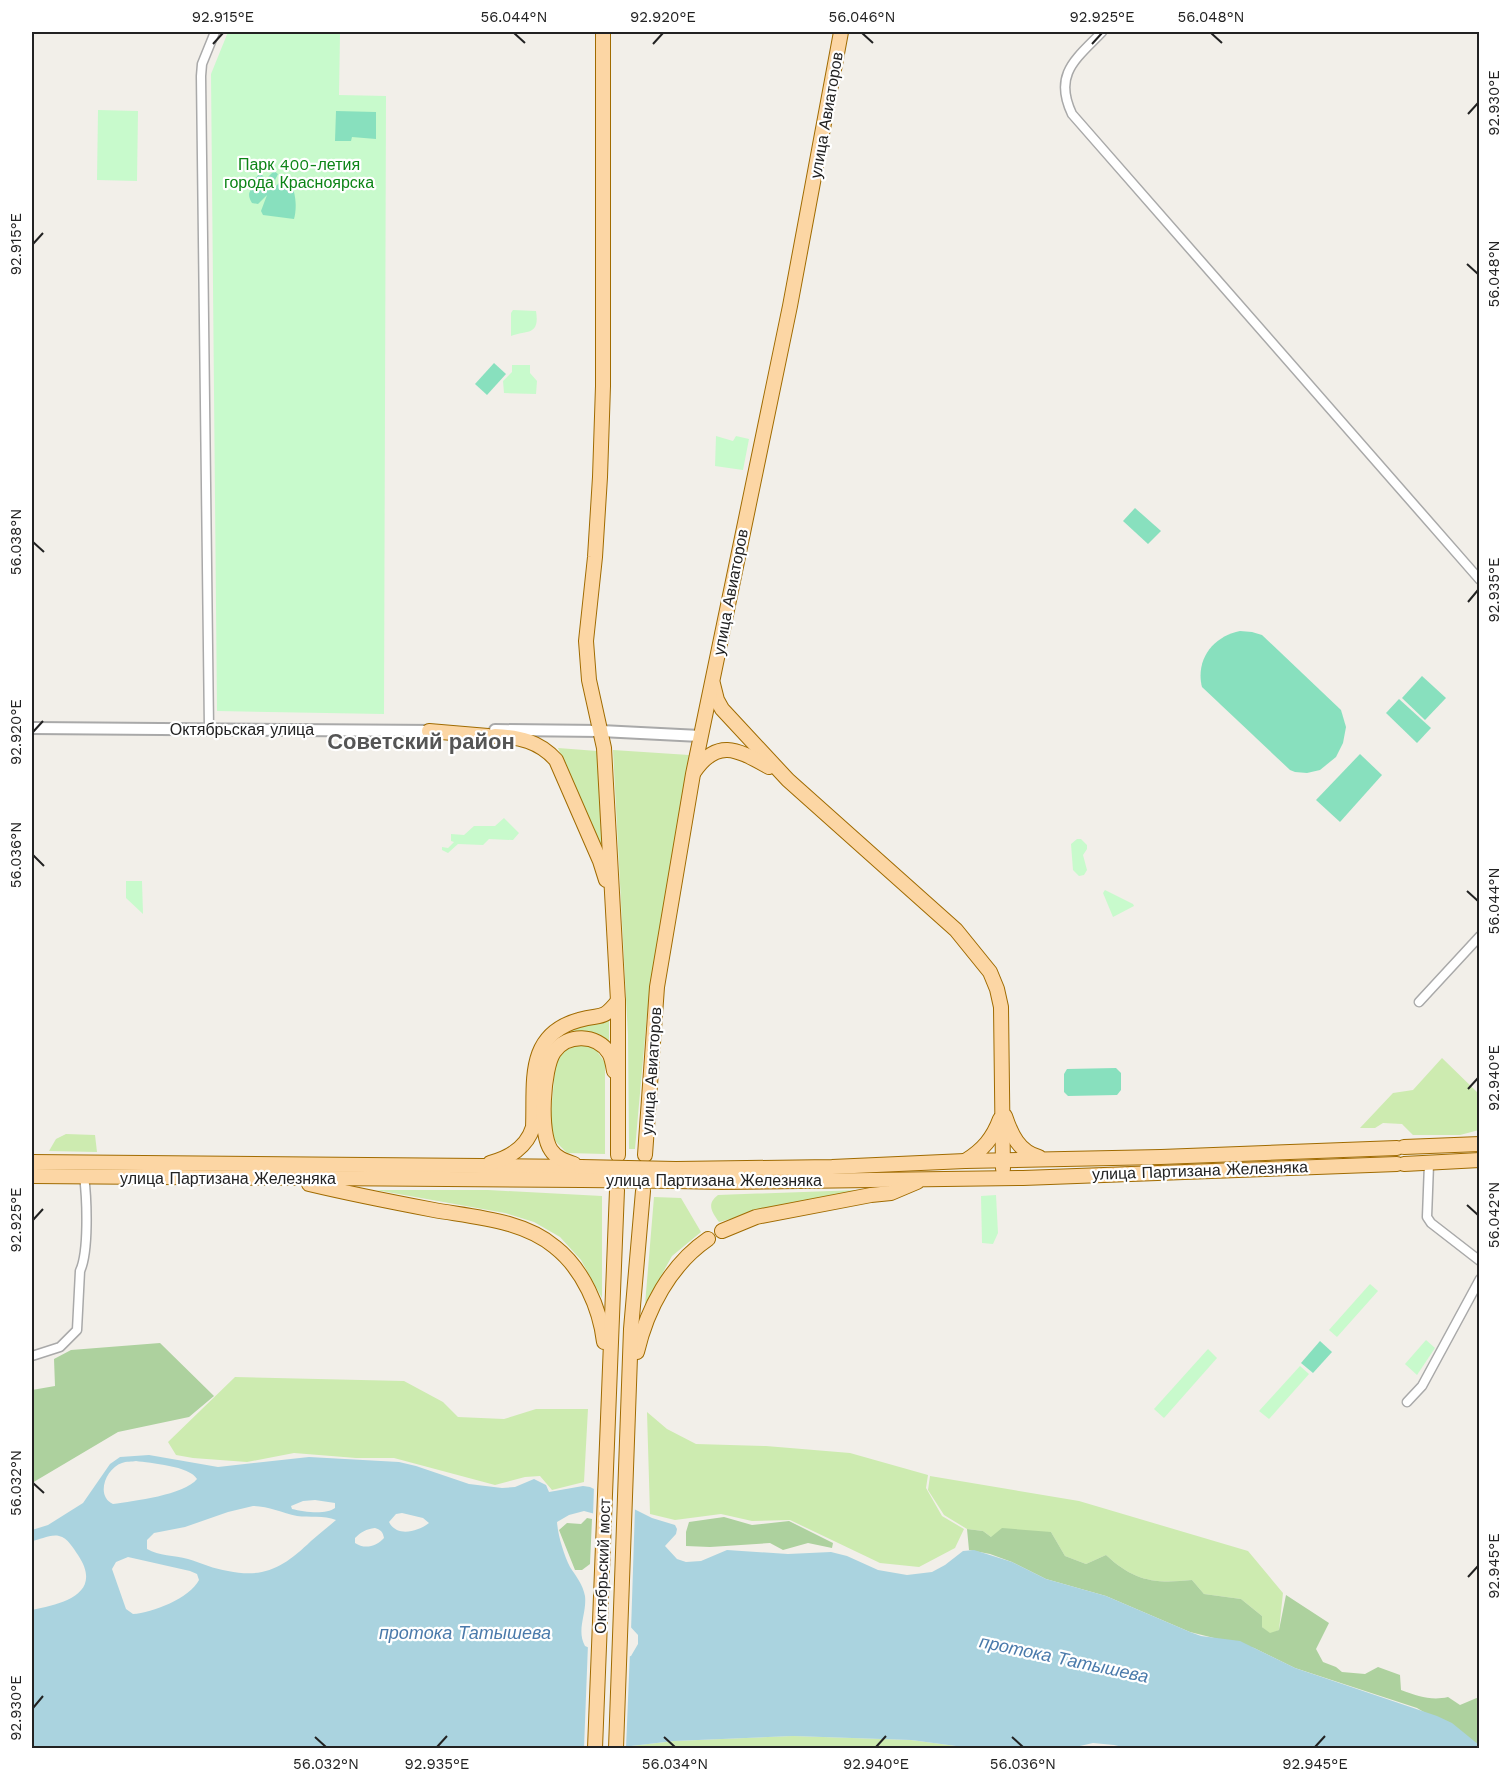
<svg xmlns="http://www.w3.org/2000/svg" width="1511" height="1780" viewBox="0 0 1511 1780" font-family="'Work Sans',sans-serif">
  <rect width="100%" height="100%" fill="#f2efe9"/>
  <!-- grass -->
  <g fill="#cdebb0">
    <path d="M558,748L597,751L603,852Z"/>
    <path d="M613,750L689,755L647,1015L635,1149H629L628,1035Z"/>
    <path d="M609,1019V1046L550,1042L567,1029Z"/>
    <path d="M583,1043L593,1045L605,1063V1154L567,1153L552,1138L550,1125L556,1058L569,1046Z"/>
    <path d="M1442,1058L1479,1094V1130L1460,1135H1413L1402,1124L1383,1123L1375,1128H1360L1393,1093L1413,1090Z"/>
    <path d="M66,1134L95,1135L97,1152L49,1151L56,1139Z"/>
    <path d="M376,1190H488L602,1196V1298L581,1260L560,1237L534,1222L505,1213Z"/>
    <path d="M859,1190L757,1212L719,1222C712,1212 706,1204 718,1195Z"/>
    <path d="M654,1197L681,1198L701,1232L672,1256L645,1305Z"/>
    <path d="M235,1377L404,1381L443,1402L458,1417L504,1419L536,1409H588L584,1482L552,1490L540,1476L525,1477L495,1485L394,1458H356L294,1453L247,1462L193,1458L176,1455L168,1442Z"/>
    <path d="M647,1412L667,1429L696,1444L766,1446L850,1453L928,1475L926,1488L942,1516L964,1529L955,1548L919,1567L880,1563L790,1520L752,1521L721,1514L675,1520L650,1514Z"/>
    <path d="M930,1476L1079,1501L1248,1551L1283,1593L1279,1630L1270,1634L1262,1627V1616L1241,1599L1204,1594L1192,1580C1154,1584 1134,1581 1106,1555L1086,1564L1065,1556L1051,1532L991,1537L983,1531L967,1529L944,1515L928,1490Z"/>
    <path d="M793,1736L911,1740L971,1748H614L674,1741Z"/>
  </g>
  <!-- forest -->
  <g fill="#add19e">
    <path d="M160,1343L214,1396L189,1417L118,1432L32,1483V1390L55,1386L54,1359L71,1350Z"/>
    <path d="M724,1517L752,1525L789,1521L833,1543L832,1548L808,1543L783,1550L770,1543L710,1547L686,1546V1532L689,1522Z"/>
    <path d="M587,1518L592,1519L590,1564L582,1570H575L559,1530L567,1523L581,1524Z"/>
    <path d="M1002,1528L1051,1532L1065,1556L1086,1564L1106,1555C1134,1581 1154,1584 1192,1580L1204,1594L1241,1599L1262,1616V1627L1270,1633L1279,1630L1286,1595L1329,1623L1316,1649L1323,1662L1336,1667L1342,1672L1365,1674L1378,1667L1400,1675L1401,1690C1418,1696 1431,1701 1448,1697L1460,1705L1479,1697V1745L1417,1708L1295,1668L1254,1648L1190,1632L1106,1596L1046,1579L1012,1562L990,1554L969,1550L967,1529L983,1531L991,1537Z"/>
  </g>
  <!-- park -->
  <g fill="#c8facc">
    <path d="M228,32L340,34L339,95L386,96L384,714L217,711L211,74Z"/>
    <path d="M98,110L138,111L137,181L97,180Z"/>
    <path d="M513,310L536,311C540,336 527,330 511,336V313Z"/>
    <path d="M512,365H530V373L537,381L536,394L504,393L503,381L512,372Z"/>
    <path d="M716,436L733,441L736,436L749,439L743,470L715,466Z"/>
    <path d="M504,818L519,833L513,840L489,839L483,845L458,844L448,853L442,850V847L448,848L454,842L451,841V834L464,835L474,826H495Z"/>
    <path d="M1077,839H1081L1087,845V849L1083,855L1087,870L1084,875L1079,876L1073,870L1071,844Z"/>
    <path d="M126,881H142L143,914L126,898Z"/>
    <path d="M1105,890L1133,904L1134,906L1113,917L1103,893Z"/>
    <path d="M996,1195L998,1233L993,1244L982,1243L981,1196Z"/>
    <path d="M1370,1284L1378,1291L1337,1337L1329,1330Z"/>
    <path d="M1426,1340L1435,1348L1417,1375L1405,1364Z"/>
    <path d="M1208,1349L1217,1358L1164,1418L1154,1409Z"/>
    <path d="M1300,1366L1309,1374L1269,1419L1259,1411Z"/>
  </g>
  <!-- pitch -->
  <g fill="#88e0be">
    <path d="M336,111L376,112V139L352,137L351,141H335Z"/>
    <path d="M274,171L278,174L272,186L275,187L282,180L286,179C297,187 297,209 294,219L263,215L261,211L267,195L258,204L252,203C246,193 250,190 258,183L255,179L260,173L266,179Z"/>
    <path d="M494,363L506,374L487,395L475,384Z"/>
    <path d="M1135,508L1161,531L1148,544L1123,521Z"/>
    <path d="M1240,631L1252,632L1262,635L1341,710L1346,727L1343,743L1336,757L1320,770L1307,773L1295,772L1290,770L1202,687C1195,659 1214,636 1240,631Z"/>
    <path d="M1422,676L1446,698L1425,720L1402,698Z"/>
    <path d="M1399,699L1431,728L1417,743L1386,713Z"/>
    <path d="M1360,754L1382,775L1340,822L1316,800Z"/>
    <path d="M1116,1068L1121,1073V1090L1117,1095L1068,1096L1064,1092V1074L1067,1069Z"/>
    <path d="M1320,1341L1332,1352L1313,1373L1301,1363Z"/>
  </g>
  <!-- water -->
  <path fill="#aad3df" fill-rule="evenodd" d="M149,1455L218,1467L309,1457L399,1462L416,1466L469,1484L502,1488L515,1487L534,1479L546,1485L549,1492L583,1486L590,1487L652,1518L675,1525L677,1529L676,1534L665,1546L677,1559L686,1562L701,1561L727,1550L788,1554L831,1552L847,1556L878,1570L907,1575L932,1572L945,1565L963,1551L974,1550L1012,1562L1046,1579L1106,1596L1190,1632L1201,1636L1240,1641L1295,1668L1437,1716L1452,1723L1479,1745V1748H1127L1114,1745L1093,1743L1071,1748H971L911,1740L793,1736L674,1741L614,1748H32V1610C62,1604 104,1594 78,1555C73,1548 68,1538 59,1536C50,1534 40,1540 32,1541V1530L48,1525L83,1503L110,1464L120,1457ZM136,1461C150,1463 190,1466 197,1479C184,1495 134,1501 113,1504C95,1496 106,1468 122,1463C126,1461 132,1462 136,1461ZM315,1500L335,1503V1508C326,1515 304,1512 292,1509L291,1506L303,1501ZM253,1506C268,1506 282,1513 297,1516C309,1518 324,1515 336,1520C328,1527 319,1534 311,1541C285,1566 265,1579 228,1571C214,1569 201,1563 188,1559C174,1555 159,1556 147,1549V1540L154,1533L185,1527L228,1512ZM584,1511L610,1518L625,1533L626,1622L638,1635V1644L631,1656L615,1659L585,1646C576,1630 587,1614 585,1596C583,1585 576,1576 570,1567C564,1555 558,1536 557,1522L569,1515ZM402,1513L423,1518L429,1523C419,1531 397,1538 389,1522L396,1514ZM375,1528C381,1530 383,1532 384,1538C377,1546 365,1550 355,1543V1538C361,1532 366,1529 375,1528ZM128,1557L190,1571L197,1574L199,1580C190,1598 152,1613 133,1614L126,1609L112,1569L116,1562Z"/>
  <!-- pier -->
  <g fill="#f2efe9">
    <path d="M594,1486L635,1507L631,1631L623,1623L622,1534L609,1521L593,1517Z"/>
    <path d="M588,1644L615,1656L630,1651L626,1748H584Z"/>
  </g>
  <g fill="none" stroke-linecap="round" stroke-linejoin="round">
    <!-- minor casing -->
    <g stroke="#a9a9a9" stroke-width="11">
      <g id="minor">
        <path d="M1102,32C1076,59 1053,74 1072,114L1480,580"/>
        <path d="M209,729L201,76L202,64L215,32"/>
        <path d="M1419,1002L1480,936"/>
        <path d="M1429,1164L1427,1217L1431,1223L1480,1261"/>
        <path d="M32,1356L60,1347L77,1330L80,1271C89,1252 87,1199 84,1176"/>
        <path d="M1407,1402L1422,1386L1480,1279"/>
      </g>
    </g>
    <!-- tertiary casing -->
    <g stroke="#a9a9a9" stroke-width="14">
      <g id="tertiary">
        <path d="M32,728L436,731"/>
        <path d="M495,730L601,731L700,736"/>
      </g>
    </g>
    <!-- primary casing -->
    <g stroke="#a06b00" stroke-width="16">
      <g id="primary">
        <path d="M603,32V386L600,477L595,557L586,641L589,680L604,748L618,1001V1155"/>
        <path d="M713,684L717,700L722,709L788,780L956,930L990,972L997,989L1001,1007L1003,1169"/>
        <path d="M429,731L488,736"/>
        <path d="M495,736C519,737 539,741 556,760L600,861L606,880"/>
        <path d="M694,772C718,737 738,750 769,767"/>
        <path d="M1005,1116C1011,1134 1019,1152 1039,1157"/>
        <path d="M1404,1147L1480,1144"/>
        <path d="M645,1155L657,987L693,774L790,306L841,32"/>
        <path d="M965,1161C983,1150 993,1138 1000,1119"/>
        <path d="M32,1162L581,1167"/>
        <path d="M490,1163C509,1158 527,1147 533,1127C535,1082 525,1035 579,1020C602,1013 601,1022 618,1001"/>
        <path d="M574,1164C565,1161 556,1158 551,1150C539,1133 543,1068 554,1052C567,1033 597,1034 609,1053C612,1058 613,1065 614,1071"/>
        <path d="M1404,1164L1480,1160"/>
        <path d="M676,1169L832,1167L965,1161L1161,1157L1397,1148"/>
        <path d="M32,1176L582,1180"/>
        <path d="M676,1181L721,1182L1023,1178L1397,1164"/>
        <path d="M309,1184C351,1194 392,1202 434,1210C474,1217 523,1220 555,1247C583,1269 600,1308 604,1342"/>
        <path d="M722,1231L756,1217L871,1195L891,1193L917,1182"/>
        <path d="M637,1352C647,1309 670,1265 708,1239"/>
        <path d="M595,1748L617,1190"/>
        <path d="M616,1748L631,1329L643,1191"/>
      </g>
    </g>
    <!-- minor -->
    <use href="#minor" stroke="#fff" stroke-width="8"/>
    <!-- tertiary -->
    <use href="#tertiary" stroke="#fff" stroke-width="10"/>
    <!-- primary -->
    <use href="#primary" stroke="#fcd6a4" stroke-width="14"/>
    <!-- primary-bridge casing -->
    <g stroke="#a06b00" stroke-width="16" stroke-linecap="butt">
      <g id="primary-bridge">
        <path d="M581,1167L676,1169"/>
        <path d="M582,1180L676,1181"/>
      </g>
    </g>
    <!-- primary-bridge -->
    <use href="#primary-bridge" stroke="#fcd6a4" stroke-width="14"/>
  </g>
  <!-- ticks -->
  <path fill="none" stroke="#222" stroke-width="2" d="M514,33L525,43M862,33L873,43M1211,33L1222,43M213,44L223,33M653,44L663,33M1092,44L1102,33M1468,114L1478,103M33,244L43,233M1467,264L1478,274M33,542L44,552M1468,602L1478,590M33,732L43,721M33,855L44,866M1467,891L1478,901M1468,1089L1478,1078M1467,1205L1478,1215M33,1220L43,1209M33,1483L44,1493M1468,1577L1478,1566M33,1708L43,1696M315,1737L326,1747M664,1737L675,1747M1012,1737L1023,1747M437,1747L447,1736M876,1747L886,1736M1315,1747L1325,1736"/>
  <g text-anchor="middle" stroke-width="4.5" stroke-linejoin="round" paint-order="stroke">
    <!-- street labels -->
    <g font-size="16" fill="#222" stroke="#fff">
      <text transform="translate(826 115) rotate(-80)" y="6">улица Авиаторов</text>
      <text transform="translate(730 592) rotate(-79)" y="6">улица Авиаторов</text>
      <text x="242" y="735">Октябрьская улица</text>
      <text transform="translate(651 1071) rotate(-86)" y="6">улица Авиаторов</text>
      <text transform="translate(1200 1170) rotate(-2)" y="6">улица Партизана Железняка</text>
      <text x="228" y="1184">улица Партизана Железняка</text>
      <text x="714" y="1186">улица Партизана Железняка</text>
      <text transform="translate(602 1566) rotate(-88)" y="6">Октябрьский мост</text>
    </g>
    <!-- park labels -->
    <g font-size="16" fill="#0c8416" stroke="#fff">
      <text x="299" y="170">Парк 400-летия<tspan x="299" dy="18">города Красноярска</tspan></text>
    </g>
    <!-- water labels -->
    <g font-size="18" font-style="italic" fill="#4a7aab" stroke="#fff">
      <text x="465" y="1639">протока Татышева</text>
      <text transform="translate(1064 1659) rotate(12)" y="6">протока Татышева</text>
    </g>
    <!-- district labels -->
    <g font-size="22" font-weight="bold" fill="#555" stroke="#fff">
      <text x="421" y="749">Советский район</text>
    </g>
  </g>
  <!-- border -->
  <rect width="1511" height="1780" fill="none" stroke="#ffffff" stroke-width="66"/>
  <rect x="33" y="33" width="1445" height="1714" fill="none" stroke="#222" stroke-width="2"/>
  <g font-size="15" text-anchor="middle" fill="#222">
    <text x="223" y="22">92.915°E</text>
    <text x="514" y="22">56.044°N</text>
    <text x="663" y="22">92.920°E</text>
    <text x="862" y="22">56.046°N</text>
    <text x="1102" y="22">92.925°E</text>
    <text x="1211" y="22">56.048°N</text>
    <text transform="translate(1494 103) rotate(-90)" y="5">92.930°E</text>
    <text transform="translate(16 244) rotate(-90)" y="5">92.915°E</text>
    <text transform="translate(1494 274) rotate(-90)" y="5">56.048°N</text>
    <text transform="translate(16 542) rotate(-90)" y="5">56.038°N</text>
    <text transform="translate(1494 590) rotate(-90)" y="5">92.935°E</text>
    <text transform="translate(16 732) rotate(-90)" y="5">92.920°E</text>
    <text transform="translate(16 855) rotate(-90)" y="5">56.036°N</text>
    <text transform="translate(1494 901) rotate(-90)" y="5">56.044°N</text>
    <text transform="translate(1494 1078) rotate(-90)" y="5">92.940°E</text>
    <text transform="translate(1494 1215) rotate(-90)" y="5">56.042°N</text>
    <text transform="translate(16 1220) rotate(-90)" y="5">92.925°E</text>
    <text transform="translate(16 1483) rotate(-90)" y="5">56.032°N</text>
    <text transform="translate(1494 1566) rotate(-90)" y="5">92.945°E</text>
    <text transform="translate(16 1708) rotate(-90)" y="5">92.930°E</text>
    <text x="326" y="1769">56.032°N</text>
    <text x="437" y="1769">92.935°E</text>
    <text x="675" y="1769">56.034°N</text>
    <text x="876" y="1769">92.940°E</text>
    <text x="1023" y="1769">56.036°N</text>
    <text x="1315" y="1769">92.945°E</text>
  </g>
</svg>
